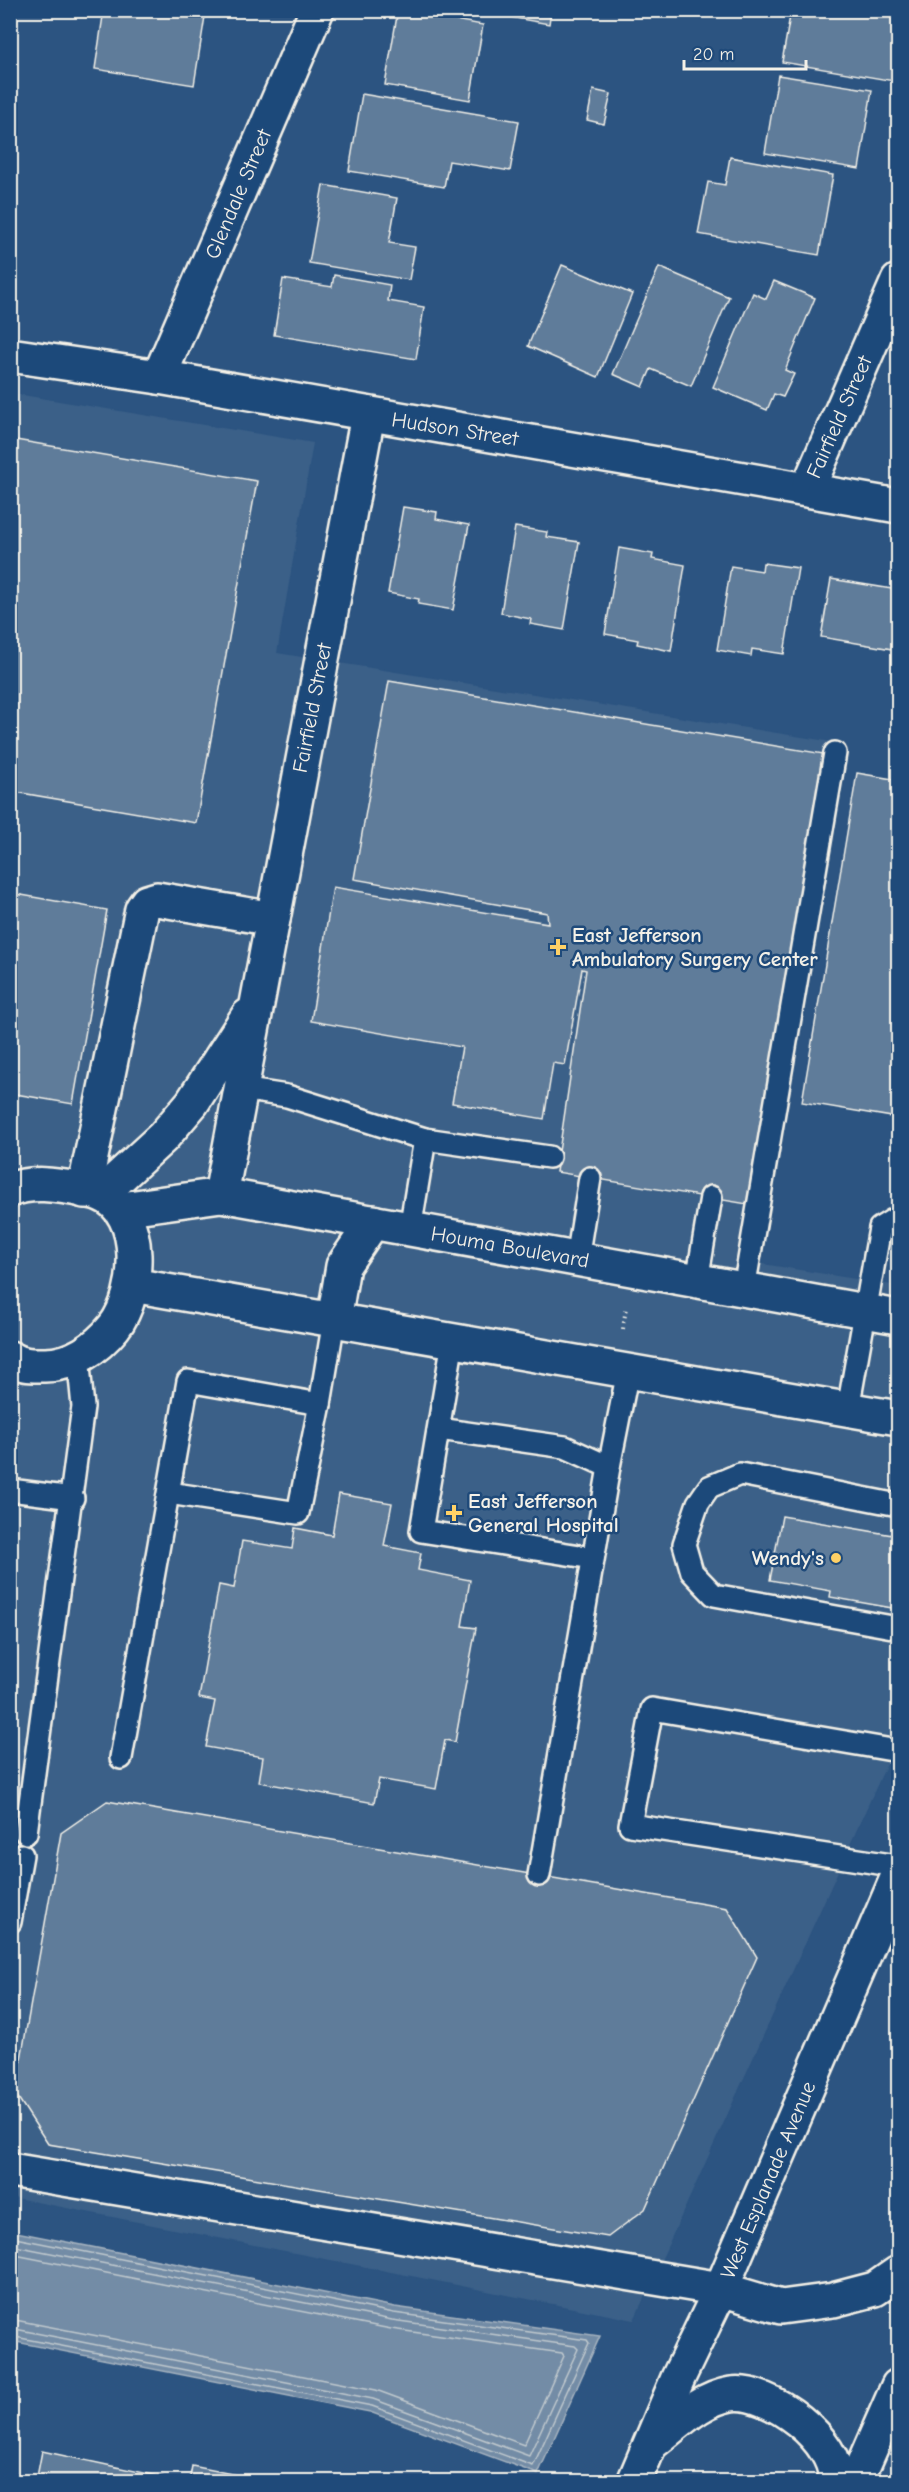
<svg xmlns="http://www.w3.org/2000/svg" width="909" height="2492" viewBox="0 0 909 2492" font-family="'Comic Neue',sans-serif">
  <rect width="100%" height="100%" fill="#2c5481"/>
  <filter id="ink" filterUnits="userSpaceOnUse"><feTurbulence type="fractalNoise" baseFrequency=".0167" numOctaves="2"/><feDisplacementMap in="SourceGraphic" scale="12" xChannelSelector="R" yChannelSelector="G"/><feConvolveMatrix kernelMatrix="1 2 1 2 8 2 1 2 1" color-interpolation-filters="sRGB"/></filter>
  <g filter="url(#ink)">
    <!-- built -->
    <path fill="#3b6088" d="M10,393L313,443L277,653L839,743L751,1262L898,1286V1739L634,2320L11,2197Z"/>
    <!-- water -->
    <path fill="#738ca6" stroke="#a7b4c0" stroke-width="1.5" d="M11,2231L395,2307L600,2336L538,2474L370,2412L11,2341Z"/>
    <g fill="none" stroke-linecap="round" stroke-linejoin="round">
      <!-- shore -->
      <g stroke="#c0c9ce" stroke-width="1.5">
        <path d="M10,2237L394,2313L587,2340L589,2343L533,2466L372,2406L10,2336"/>
        <path d="M10,2245L392,2320L575,2346L578,2349L529,2456L373,2399L10,2328"/>
        <path d="M10,2254L391,2329L562,2353L564,2356L524,2445L376,2390L10,2319"/>
      </g>
    </g>
    <!-- building -->
    <g fill="#5e7b9a" stroke="#f4f1e8" stroke-width="1.5">
      <path d="M89,10H206L194,85L95,69L103,16L88,13Z"/>
      <path d="M398,10L483,25L470,100L385,85Z"/>
      <path d="M470,10H551L549,24Z"/>
      <path d="M791,10H898L895,37H898V54L894,81L782,62Z"/>
      <path d="M778,75L872,90L859,169L765,153Z"/>
      <path d="M593,90L611,94L604,124L587,120Z"/>
      <path d="M362,94L519,121L510,171L449,161L444,187L349,171Z"/>
      <path d="M730,157L833,175L819,255L698,234L708,182L725,185Z"/>
      <path d="M323,185L397,198L389,243L415,247L409,280L309,263Z"/>
      <path d="M562,265L632,294L598,377L528,346Z"/>
      <path d="M659,267L729,297L691,386L651,369L643,387L613,374Z"/>
      <path d="M334,275L390,285L388,301L424,307L416,359L274,335L283,279L332,287Z"/>
      <path d="M774,281L815,298L785,370L794,374L783,397L774,394L767,410L713,387L753,293L766,299Z"/>
      <path d="M10,439L257,481L196,823L10,791Z"/>
      <path d="M403,507L437,512L436,519L469,525L453,610L418,604L419,599L388,593Z"/>
      <path d="M515,527L547,532L546,537L579,542L564,630L530,624L531,619L501,613Z"/>
      <path d="M619,548L653,554L652,559L685,565L671,651L637,644L638,640L605,634Z"/>
      <path d="M763,563L798,568L784,654L752,649L751,656L717,650L731,566L762,571Z"/>
      <path d="M831,579L898,590V650L821,637Z"/>
      <path d="M389,681L824,754L747,1204L556,1172L586,970L582,969L565,1065L553,1063L544,1119L452,1103L462,1047L311,1021L333,887L548,923L547,913L354,879Z"/>
      <path d="M857,773L898,780V1118L802,1102Z"/>
      <path d="M10,893L107,910L73,1104L10,1093Z"/>
      <path d="M339,1494L392,1503L384,1546L421,1553L418,1570L470,1580L462,1626L476,1628L455,1742L445,1740L436,1789L379,1779L374,1803L259,1782L263,1757L206,1747L215,1701L199,1698L219,1585L234,1588L242,1541L292,1549L295,1528L332,1535Z"/>
      <path d="M782,1516L898,1536V1609L830,1597L831,1591L770,1580Z"/>
      <path d="M107,1801L727,1908L757,1957L645,2209L608,2237L48,2144L15,2093L61,1833Z"/>
      <path d="M42,2451L163,2477L162,2482H36Z"/>
      <path d="M192,2466L247,2477L246,2482H189Z"/>
    </g>
    <g fill="none" stroke-linecap="round" stroke-linejoin="round">
      <!-- lane casing -->
      <g stroke="#f4f1e8" stroke-width="26">
        <g id="lane">
          <path d="M241,1089L287,1096L425,1139L549,1157"/>
          <path d="M410,1229L425,1139"/>
          <path d="M577,1259L590,1178"/>
          <path d="M697,1281L711,1197"/>
          <path d="M744,1289L835,753"/>
          <path d="M453,1341L421,1531L593,1558"/>
          <path d="M848,1409L880,1228L898,1217"/>
          <path d="M439,1429L565,1447L609,1467"/>
          <path d="M10,1490L73,1498"/>
          <path d="M169,1493L298,1513L320,1404"/>
          <path d="M898,1505L740,1474L709,1487L698,1503L684,1544L692,1572L714,1595L898,1628"/>
          <path d="M898,1751L652,1709L630,1825L898,1866"/>
          <path d="M121,1758L188,1381L320,1404L334,1320"/>
          <path d="M26,1833L83,1407L78,1356"/>
          <path d="M539,1875L609,1467L628,1371"/>
          <path d="M10,1922L22,1855"/>
        </g>
      </g>
      <!-- street casing -->
      <g stroke="#f4f1e8" stroke-width="38">
        <g id="street">
          <path d="M10,355L159,377L898,506"/>
          <path d="M159,377L317,10"/>
          <path d="M808,488L898,281"/>
          <path d="M10,1190C31,1181 56,1185 78,1189C85,1191 93,1191 100,1194C146,1212 140,1294 114,1327C97,1348 72,1365 45,1365C31,1365 23,1366 10,1358"/>
          <path d="M84,1191L142,909L147,902L157,899L273,919"/>
          <path d="M101,1194L163,1137L192,1103L248,1016"/>
          <path d="M221,1195L368,415"/>
          <path d="M121,1209L221,1195L898,1317"/>
          <path d="M132,1285L898,1418"/>
          <path d="M334,1320L343,1266L373,1222"/>
          <path d="M10,2170L721,2289"/>
        </g>
      </g>
      <!-- secondary casing -->
      <g stroke="#f4f1e8" stroke-width="38">
        <g id="secondary">
          <path d="M721,2289L781,2307L833,2300L875,2289L898,2273"/>
          <path d="M653,2442C677,2424 700,2399 731,2394C769,2388 840,2442 835,2482"/>
          <path d="M634,2482L678,2378L721,2289L898,1876"/>
          <path d="M856,2482L898,2386"/>
        </g>
      </g>
      <!-- path -->
      <path stroke="#f4f1e8" stroke-width="4" stroke-dasharray="1.5 4.5" stroke-linecap="butt" d="M623,1329L626,1307"/>
      <!-- lane -->
      <use href="#lane" stroke="#1f4a7a" stroke-width="21"/>
      <!-- street -->
      <use href="#street" stroke="#1f4a7a" stroke-width="33"/>
      <!-- secondary -->
      <use href="#secondary" stroke="#1f4a7a" stroke-width="33"/>
    </g>
  </g>
  <!-- markers -->
  <g fill="#ffd166" stroke="#1f4a7a" stroke-width="2">
    <path d="M555 938h6v6h6v6h-6v6h-6v-6h-6v-6h6z"/>
    <path d="M451 1504h6v6h6v6h-6v6h-6v-6h-6v-6h6z"/>
    <circle cx="836" cy="1558" r="6"/>
  </g>
  <g text-anchor="middle" stroke-width="5" stroke-linejoin="round" paint-order="stroke">
    <!-- street labels -->
    <g font-size="21" fill="#f4f1e8" stroke="#1f4a7a">
      <text transform="translate(238 194) rotate(-67)" y="7">Glendale Street</text>
      <text transform="translate(839 417) rotate(-66)" y="7">Fairfield Street</text>
      <text transform="translate(455 429) rotate(9)" y="7">Hudson Street</text>
      <text transform="translate(312 708) rotate(-79)" y="7">Fairfield Street</text>
      <text transform="translate(510 1247) rotate(10)" y="7">Houma Boulevard</text>
      <text transform="translate(768 2180) rotate(-67)" y="7">West Esplanade Avenue</text>
    </g>
    <!-- poi labels -->
    <g font-size="21" font-weight="bold" fill="#f4f1e8" stroke="#1f4a7a" text-anchor="start">
      <text x="572" y="942">East Jefferson<tspan x="572" dy="24">Ambulatory Surgery Center</tspan></text>
      <text x="468" y="1508">East Jefferson<tspan x="468" dy="24">General Hospital</tspan></text>
      <text x="824" y="1565" text-anchor="end">Wendy's</text>
    </g>
  </g>
  <!-- margin -->
  <rect width="909" height="2492" fill="none" stroke="#1f4a7a" stroke-width="36"/>
  <rect x="18" y="18" width="873" height="2456" fill="none" stroke="#f4f1e8" stroke-width="2" filter="url(#ink)"/>
  <!-- scale -->
  <path d="M684 60v9h122v-9" fill="none" stroke="#f4f1e8" stroke-width="3"/>
  <text x="693" y="60" font-size="18" fill="#f4f1e8" stroke="#1f4a7a" stroke-width="4.5" paint-order="stroke">20 m</text>
</svg>
